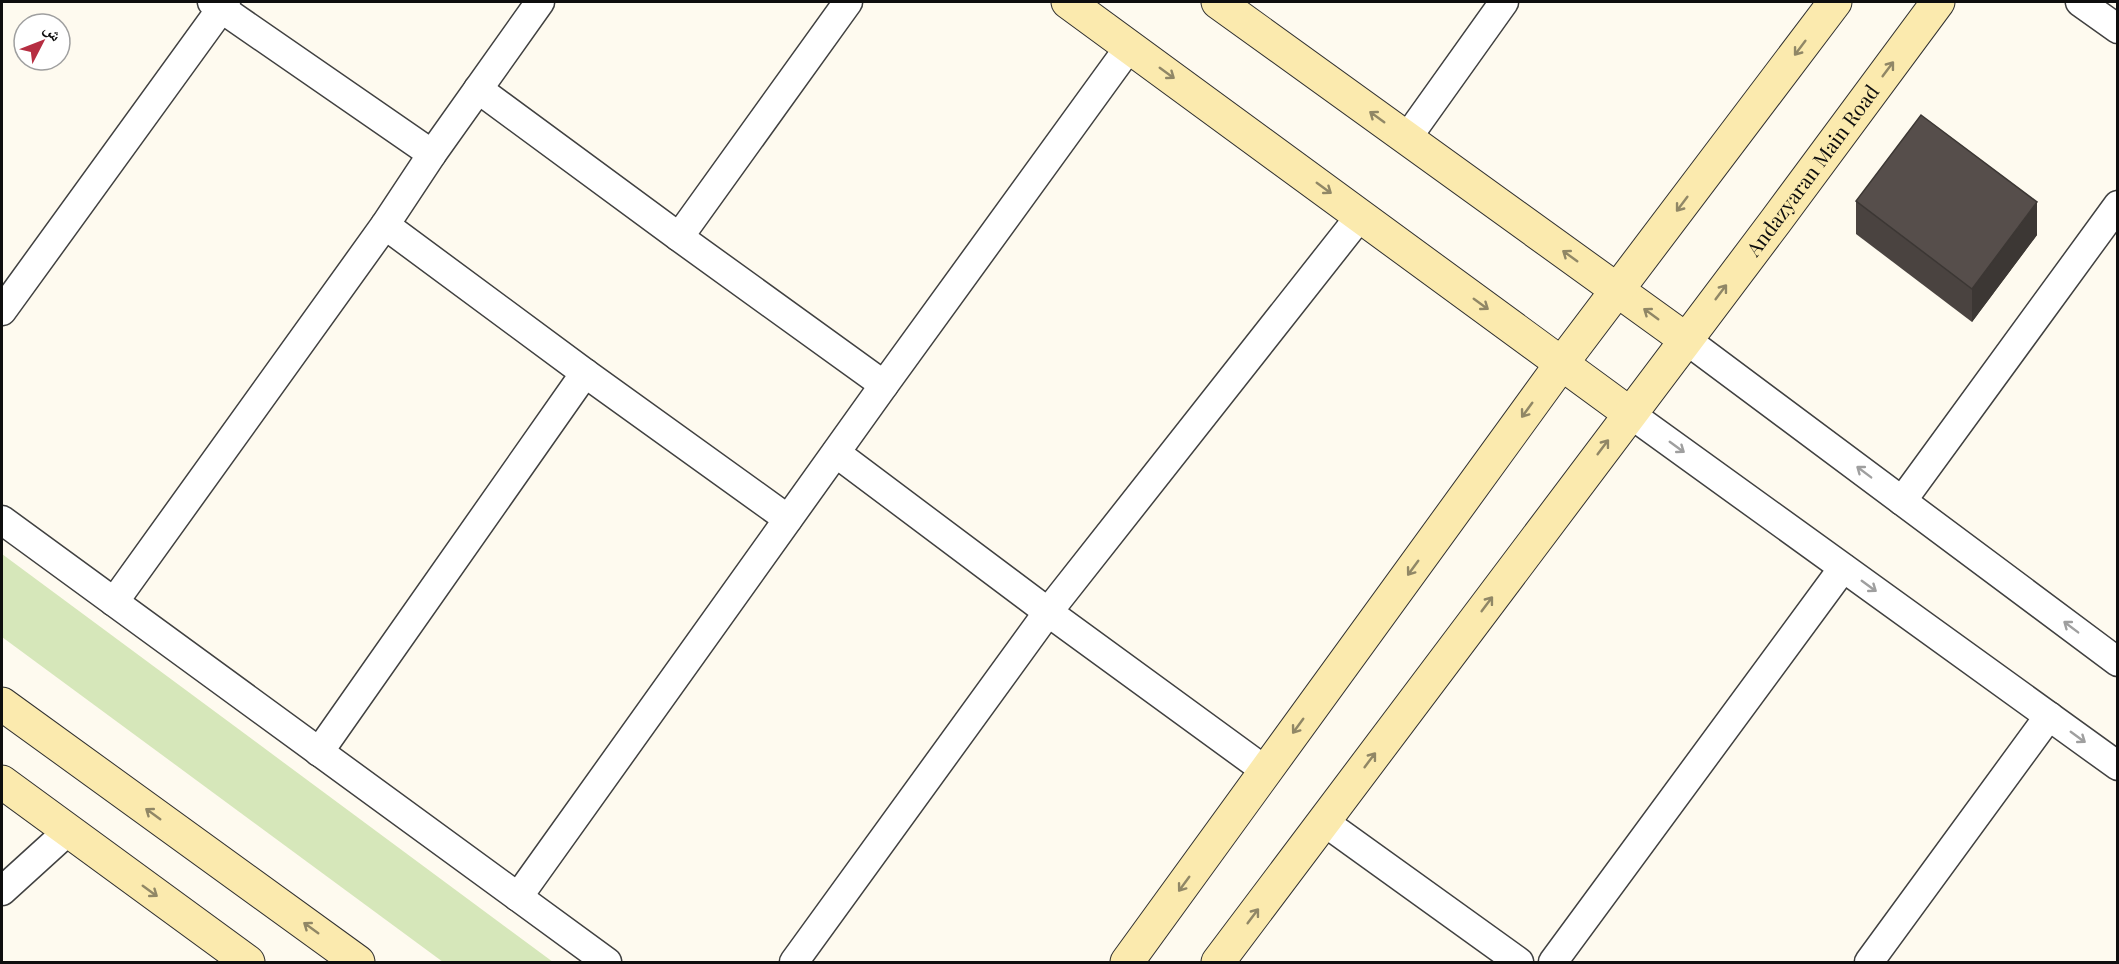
<svg xmlns="http://www.w3.org/2000/svg" width="2119" height="964" viewBox="0 0 2119 964" font-family="'Playfair Display','Noto Naskh Arabic',serif">
  <rect width="100%" height="100%" fill="#fefaef"/>
  <!-- green -->
  <path fill="#d6e7ba" d="M2,554L553,962H443L2,637Z"/>
  <g fill="none" stroke-linecap="round" stroke-linejoin="round">
    <!-- street casing -->
    <g stroke="#414141" stroke-width="31">
      <g id="street">
        <path d="M212,2L432,154"/>
        <path d="M2080,2L2118,29"/>
        <path d="M478,89L679,237L884,385"/>
        <path d="M1407,138L1504,2"/>
        <path d="M385,225L585,373L788,519"/>
        <path d="M679,237L848,2"/>
        <path d="M2,311L226,2"/>
        <path d="M1685,339L2118,662"/>
        <path d="M1629,413L2118,766"/>
        <path d="M836,453L1048,612L1266,771"/>
        <path d="M1902,501L2118,205"/>
        <path d="M2,520L607,962"/>
        <path d="M114,602L385,225L432,154L540,2"/>
        <path d="M319,752L585,373"/>
        <path d="M1323,821L1519,962"/>
        <path d="M2,891L68,831"/>
        <path d="M518,897L884,385L1130,46"/>
        <path d="M794,962L1048,612L1361,215"/>
        <path d="M1553,962L1843,568"/>
        <path d="M1869,962L2049,716"/>
      </g>
    </g>
    <!-- secondary casing -->
    <g stroke="#303030" stroke-width="35">
      <g id="secondary">
        <path d="M1068,2L1629,413"/>
        <path d="M1218,2L1685,339"/>
        <path d="M2,704L358,962"/>
        <path d="M2,782L248,962"/>
        <path d="M1127,962L1562,363L1835,2"/>
        <path id="s1" d="M1218,962L1775,222L1938,2"/>
      </g>
    </g>
    <!-- street -->
    <use href="#street" stroke="#fff" stroke-width="28"/>
    <!-- secondary -->
    <use href="#secondary" stroke="#fbeaae" stroke-width="33"/>
  </g>
  <!-- wall -->
  <path fill="#4a4340" d="M1856,201L2037,235L1972,322L1856,234Z"/>
  <!-- shaded-wall -->
  <path fill="#3c3734" d="M2037,202V235L1972,322V289Z"/>
  <!-- building -->
  <path fill="#564e4b" stroke="#3c3734" stroke-width="1.5" d="M1921,115L2037,202L1972,289L1856,201Z"/>
  <!-- one-way arrows -->
  <defs><path id="oneway-shaft" d="M-6 0H5M1.5-3L5.5 0L1.5 3" fill="none" stroke-width="1.6" stroke-linecap="round" stroke-linejoin="round" transform="scale(1.5)"/></defs>
  <g stroke="#908766">
    <use href="#oneway-shaft" transform="translate(1800 48) rotate(127)"/>
    <use href="#oneway-shaft" transform="translate(1888 69) rotate(-53)"/>
    <use href="#oneway-shaft" transform="translate(1167 73) rotate(36)"/>
    <use href="#oneway-shaft" transform="translate(1377 117) rotate(-144)"/>
    <use href="#oneway-shaft" transform="translate(1324 188) rotate(36)"/>
    <use href="#oneway-shaft" transform="translate(1682 204) rotate(127)"/>
    <use href="#oneway-shaft" transform="translate(1570 256) rotate(-144)"/>
    <use href="#oneway-shaft" transform="translate(1721 292) rotate(-53)"/>
    <use href="#oneway-shaft" transform="translate(1481 304) rotate(36)"/>
    <use href="#oneway-shaft" transform="translate(1651 314) rotate(-144)"/>
    <use href="#oneway-shaft" transform="translate(1527 410) rotate(126)"/>
    <use href="#oneway-shaft" transform="translate(1603 447) rotate(-53)"/>
    <use href="#oneway-shaft" transform="translate(1413 568) rotate(126)"/>
    <use href="#oneway-shaft" transform="translate(1487 604) rotate(-53)"/>
    <use href="#oneway-shaft" transform="translate(1298 726) rotate(126)"/>
    <use href="#oneway-shaft" transform="translate(1370 760) rotate(-53)"/>
    <use href="#oneway-shaft" transform="translate(153 814) rotate(-144)"/>
    <use href="#oneway-shaft" transform="translate(1184 884) rotate(126)"/>
    <use href="#oneway-shaft" transform="translate(150 891) rotate(36)"/>
    <use href="#oneway-shaft" transform="translate(1253 916) rotate(-53)"/>
    <use href="#oneway-shaft" transform="translate(311 928) rotate(-144)"/>
  </g>
  <g stroke="#9f9f9f">
    <use href="#oneway-shaft" transform="translate(1677 447) rotate(36)"/>
    <use href="#oneway-shaft" transform="translate(1864 472) rotate(-143)"/>
    <use href="#oneway-shaft" transform="translate(1869 586) rotate(36)"/>
    <use href="#oneway-shaft" transform="translate(2071 627) rotate(-143)"/>
    <use href="#oneway-shaft" transform="translate(2078 737) rotate(36)"/>
  </g>
  <g text-anchor="middle" stroke-width="6" stroke-linejoin="round" paint-order="stroke">
    <!-- street labels -->
    <g font-size="20" fill="#0e0e0e" stroke="#fff">
      <text dy="7" stroke="none"><textPath href="#s1" startOffset="990">Andazyaran Main Road</textPath></text>
    </g>
  </g>
  <!-- border -->
  <rect width="2119" height="964" fill="none" stroke="#0e0e0e" stroke-width="6"/>
  <!-- north arrow -->
  <g transform="translate(42 42) rotate(48)"><circle r="28" fill="#ffffff" stroke="#9f9f9f" stroke-width="1.5"/>
  <path d="M0-4.5L10 22L0 15L-10 22Z" fill="#b62d41"/>
  <text y="-9" font-size="16" font-weight="bold" text-anchor="middle" fill="#0e0e0e">ش</text>
  </g>
</svg>
